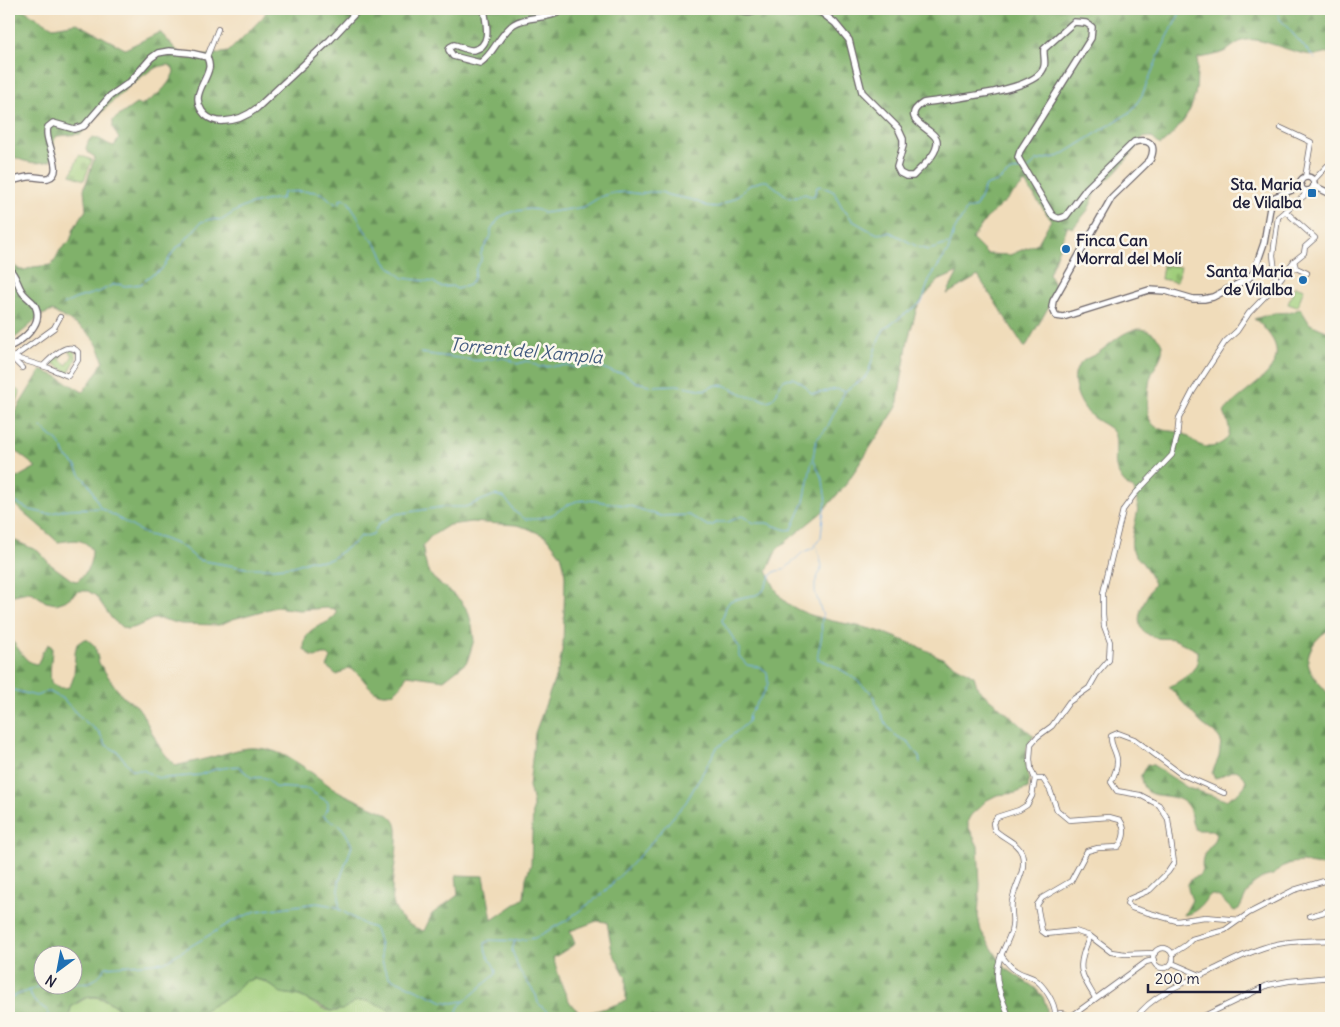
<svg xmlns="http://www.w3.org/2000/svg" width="1340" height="1027" viewBox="0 0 1340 1027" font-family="Delius,sans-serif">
  <defs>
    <pattern id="forest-firs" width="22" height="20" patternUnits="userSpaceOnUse" patternTransform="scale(1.25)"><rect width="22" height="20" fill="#80b16b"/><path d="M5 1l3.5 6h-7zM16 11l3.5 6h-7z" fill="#689059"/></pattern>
    <pattern id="cemetery-stones" width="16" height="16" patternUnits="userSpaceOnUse" patternTransform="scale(1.25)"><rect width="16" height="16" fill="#a0ce7b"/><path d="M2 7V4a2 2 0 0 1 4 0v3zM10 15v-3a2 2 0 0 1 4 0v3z" fill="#8ab16b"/></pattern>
  </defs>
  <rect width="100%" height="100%" fill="#fbf7ec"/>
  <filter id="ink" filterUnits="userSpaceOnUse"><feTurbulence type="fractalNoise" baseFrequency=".02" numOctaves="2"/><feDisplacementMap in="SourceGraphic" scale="10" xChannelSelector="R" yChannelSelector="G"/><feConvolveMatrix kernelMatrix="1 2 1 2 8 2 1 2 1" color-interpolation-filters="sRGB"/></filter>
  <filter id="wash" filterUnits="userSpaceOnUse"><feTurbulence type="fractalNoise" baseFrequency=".0096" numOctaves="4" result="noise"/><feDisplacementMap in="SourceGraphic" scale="20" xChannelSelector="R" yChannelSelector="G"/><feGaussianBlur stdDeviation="1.12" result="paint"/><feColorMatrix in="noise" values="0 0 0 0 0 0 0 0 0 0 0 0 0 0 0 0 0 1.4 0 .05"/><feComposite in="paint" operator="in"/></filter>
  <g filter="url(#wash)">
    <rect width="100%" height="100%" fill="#f0dcba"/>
    <!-- green -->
    <g fill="#a0ce7b" stroke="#61785b">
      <path d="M1295,286L1304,289L1297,307L1288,304Z"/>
      <path d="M72,349L76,354V359L68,374L65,373L66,371L53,363L51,366L49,364L65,351L59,359L67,365L73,355L67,350Z"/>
      <path d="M9,380L15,389L20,391C19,402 11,409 10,420Z"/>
      <path d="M254,979C269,981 269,986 281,992C287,995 293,994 299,996C310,1000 319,1009 330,1011C343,1013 345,1005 354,1002C369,997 390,1008 400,1018H190L233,994L243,982Z"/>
      <path d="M94,997C108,999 117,1006 125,1018H69L71,1007L86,998Z"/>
    </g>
    <!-- forest -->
    <g fill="url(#forest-firs)" stroke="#516a53" fill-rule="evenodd">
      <path d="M9,9H22L53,27L77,23L125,49L160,32L185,59L228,52L263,17L268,9H1331V51C1315,64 1276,43 1256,40C1237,37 1234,49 1221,53C1213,56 1205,57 1198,58C1196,72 1198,89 1193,102C1188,118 1174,135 1160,145L1151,137L1142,138L1135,150L1115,173L1097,189L1088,210L1073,228L1064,225L1067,227L1049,274L1057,292L1025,348L978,276L947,294L958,272L938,281L923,298L917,308L908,340L897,407L844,487L821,513L777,549L767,571C772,581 777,596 787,603C813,622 851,622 881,632C914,643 944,658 974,676L978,689L1034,736C1017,756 1031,766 1028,788L1016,793L997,795L987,800L971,815L968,820V826L978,846L980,885L978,916L981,931L1004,967L1035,988L1043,997L1047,1008L1046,1018H400L382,1006L367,1001H356L342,1010L331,1011L300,996L281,993L265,981L254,979L243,982L233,994L190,1018H125C117,1005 101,992 85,998C80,1000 75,1004 71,1007L69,1018H9V639C20,646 23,664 38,664L43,651L49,644L52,647C52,659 49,670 51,682C56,688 61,689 69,687C78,676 72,658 77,644L84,639L88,640L95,646L99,663L116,688L122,696L137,706L142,713L160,748L175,766C191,762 207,759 223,754C234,751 245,747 256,748C286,749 309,772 333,788C342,794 353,798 363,803C372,808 390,812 395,822C398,828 397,834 397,841C397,877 375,915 424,931L432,914L458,895L456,875L484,876L492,920L524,898L526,878L531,864L533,803L529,786L535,733L559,667L563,645L565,577L564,566L561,555L547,537L527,528L516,525L471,522L449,525L430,537L423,546L424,557L427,568L433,578L460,600L468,611L472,625L474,640L467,662L444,680L407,675C402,684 398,693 387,694C368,696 364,672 348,668L337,675L327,667L331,658L328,655C314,654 316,663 304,649C304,622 326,630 337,613L335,609L326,608L299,610L276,607L233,619L219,625L181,624L162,619H153L136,627L127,629L123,628L112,619L96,596L88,591H79L65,601L56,604L46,602L33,593L28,592L9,596V538L38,551L50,564L72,580L77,581C87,574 92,562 92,550C83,536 71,541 58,542L14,504L9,507V481H11L36,467L9,446L12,436L15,412L41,370L56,376L83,392L98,371L103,361C97,331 76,325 52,311L42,315L9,343V262L20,270H25L33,267L51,265L54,262L60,250L70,241L74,228L86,210L84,189L95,157L87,152L86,148L89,140C98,134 104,144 114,146L119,139L113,128V120L136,104L140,105C154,100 169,86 174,72L173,68L169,65C145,63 98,117 81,134L57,136C52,141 54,146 55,153L50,161C36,165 21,162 9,154ZM1025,183L1051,220L1038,243L1010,255L987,254L972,239L986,219ZM597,921L607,922L612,951L626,977V1001C617,1004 593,1013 585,1013C566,1012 559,973 553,958L575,944L570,931ZM42,954H72V984H42Z"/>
      <path d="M1300,308L1310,324L1331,333V629C1323,633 1317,638 1313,645C1299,668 1318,680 1331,697V869L1320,865L1302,862L1291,863L1281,867L1273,875L1262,878L1253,884L1247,893L1240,908L1235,911C1225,907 1223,894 1210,895C1202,904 1197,913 1184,915L1192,900C1189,892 1184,884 1193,878C1196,876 1198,877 1200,874C1204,869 1201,864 1203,858C1205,849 1214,846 1216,834L1212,830H1196C1189,822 1193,811 1186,804C1172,789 1141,805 1141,775L1147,764L1153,765L1188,788L1226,800C1240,791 1257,783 1236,770C1228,771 1223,777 1215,778L1212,773L1219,757L1221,741L1218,736L1201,723L1169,687C1184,678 1200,671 1198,651C1190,647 1181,642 1173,639C1168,638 1162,639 1157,638C1125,630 1144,601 1154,584C1151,577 1148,570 1143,564C1140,559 1134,556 1132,549C1129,535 1141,512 1137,501C1136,498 1135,493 1134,490C1133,488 1130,487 1128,486C1122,481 1118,474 1116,467C1114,457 1118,442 1114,433C1109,425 1097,422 1090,415C1078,402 1066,375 1083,361C1088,357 1094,356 1099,352C1114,342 1133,320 1152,333C1173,347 1157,360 1151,376C1148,383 1146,414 1150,420C1158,436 1178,427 1189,437C1199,447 1210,451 1223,442C1234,434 1228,423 1224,412C1242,389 1297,368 1268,333C1263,327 1260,322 1254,319L1274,313L1293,312Z"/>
    </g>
    <!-- cemetery -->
    <g fill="url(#cemetery-stones)" stroke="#61785b">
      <path d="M79,155L92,160L84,180L71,175Z"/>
      <path d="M1163,265L1181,267L1177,282L1161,279Z"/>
    </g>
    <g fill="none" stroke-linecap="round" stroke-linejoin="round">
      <!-- stream -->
      <g stroke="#73aee4" stroke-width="1">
        <path d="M1277,9L1279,18L1315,59"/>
        <path d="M1028,170L1036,161L1060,156L1132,111L1142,95L1162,48L1182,9"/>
        <path d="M63,305L75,299L101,291L112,285L118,284L125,286L141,284L148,277L161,270L176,248L181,245L201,222L211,219L222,220C238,209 247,204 265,201C271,200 274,198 281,199L284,192C296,192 308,190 320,193C326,194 330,202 337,204L340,203V199L343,198L347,200L357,215L363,228L380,250L385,262L403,278L433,282L441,287L452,286L457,289L469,285L474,278L476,268L481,261V253L491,236V230L500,217L511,212L529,209L538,210L544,213L584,207L600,197L613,193L625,192L641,194L648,192H661L668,195L693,200L707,206L718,207L736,197L750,185L762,181H767L789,198L805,194L810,196H814L817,187L822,186L834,192L842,207L853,221L867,229L878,234L890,232L918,247L929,250L948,244"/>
        <path d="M421,353C438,356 456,357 472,360C490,363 500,351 517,364L526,361L531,362L539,367L568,365L571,367H600L613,372L623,373L636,382L654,386L677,385L705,390L716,385L726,386L749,397H757L765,401L771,400L777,393L780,383L786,379L793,378L803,384L811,393L814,394L836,389L844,391"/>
        <path d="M41,427L57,441L63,449L65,455L76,466L80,474L90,486L100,507"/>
        <path d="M9,502L17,503L30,510L48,514L68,509L101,508L145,534L164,539L183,547L198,560L246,568H274L294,566L310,560L323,561L331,559L355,542L360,536L363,537L373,534L379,524L396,514L442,507H465L495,495L505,498L515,512L525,519H537L552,515L567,505L577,501L589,500L630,506L661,516L689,515L708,526L713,525L717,522H728L742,516L754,523H767L783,529L788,530L792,529L804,502L812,461"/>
        <path d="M817,547L822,566L815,583V592L823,616C820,625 823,631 821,640C820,647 817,652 818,659C828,662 846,672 855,679C861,683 863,688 871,691L885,723L895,735L910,744L919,757L920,763"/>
        <path d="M9,689L36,696L46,692H50L63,699L83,720L99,732L106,745L118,752L132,770H143L158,778H166L199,775L216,769L238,766L252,778C263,777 268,776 274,787L307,789L328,802V809L323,815C328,821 333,820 338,824C344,829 349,838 352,846L339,882V910"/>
        <path d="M515,941L512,950L519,970L536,995L538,1003L554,1018"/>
        <path d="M72,983C92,983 94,983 106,967L164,962L233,921L256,911L317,903L334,906L365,925L374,928C383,943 378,962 389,977L442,1001L452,1003L464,1001"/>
        <path d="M28,990L34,1001L47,1010L49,1018"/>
        <path d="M9,998L43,985L57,984"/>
        <path d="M457,1018V1011L459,1006L496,974C496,962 484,959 485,943L490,940L515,941L535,938L567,920L602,894L642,853L686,802L717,748L748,722L749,715L765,691L768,683L767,672L760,667L747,665L739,656V647L722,621L726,607L730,601L744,597L756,595L763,591L771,575L776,571L784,570L802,553L813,548L821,537L823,516L826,502L823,481L813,458L816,440L827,428L845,391L865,378L869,370L877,344L884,329L922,302L929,280L948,251L954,231L967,209L976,207L977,205L985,186L997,182L1011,171L1024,170"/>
      </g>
    </g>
  </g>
  <g filter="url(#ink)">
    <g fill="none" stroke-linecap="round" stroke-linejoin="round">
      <!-- street casing -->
      <g stroke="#6a6367" stroke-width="6">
        <g id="street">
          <path d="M207,57L218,29"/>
          <path d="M1281,128L1311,142L1305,178"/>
          <path d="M1313,181L1327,166L1331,164"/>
          <path d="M1294,261L1296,268L1307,273"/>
          <path d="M1275,286L1276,280L1273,255L1278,217L1304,196L1305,191"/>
          <path d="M9,356L49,368L68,376L78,360V352C68,340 52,357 43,366"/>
          <path d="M11,357L22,368"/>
          <path d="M14,357L54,328L60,317"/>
          <path d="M1035,779H1043L1050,790L1057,810L1069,820L1109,817L1120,820C1126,829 1125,838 1118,847L1098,848L1087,851L1071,881L1042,898L1037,905L1042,931L1046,934L1075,931L1090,936L1111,952L1125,954L1155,953"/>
          <path d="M1224,793L1181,774L1134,739L1118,733L1111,736C1110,743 1114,748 1116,755C1119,763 1115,774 1111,782L1117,791L1140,795L1159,805L1168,819L1174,863L1168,872L1150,890L1129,899L1127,904L1132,908L1177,921L1205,917L1241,920"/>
          <path d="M1310,916L1331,910"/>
          <path d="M1090,936C1086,946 1079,961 1082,972C1084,981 1091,990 1095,998"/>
          <circle cx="1163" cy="958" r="10"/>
          <path d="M1172,954L1186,945L1192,939L1225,930L1249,913L1294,890L1331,879"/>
          <path d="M1001,955C1005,960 1009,966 1015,970C1020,974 1027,975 1033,978C1043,984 1056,1003 1055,1015"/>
          <path d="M1172,963L1200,975"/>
          <path d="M1009,1018C1005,1002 997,992 997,975C997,959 1006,946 1011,932C1015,919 1010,912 1012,902C1014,885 1027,872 1022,854C1018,842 1002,838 994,829L993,823L997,817L1019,810L1027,805L1032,796L1035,779L1031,769L1030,759L1031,744L1037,737L1052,726L1069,702L1089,688L1097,674L1109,660L1110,642L1104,626L1103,614V593L1123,510L1134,495L1172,455L1177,437L1179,418L1193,391L1225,342L1237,331L1249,313L1275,286L1294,261L1304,253L1305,247L1315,238L1285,211"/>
          <path d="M1053,1018L1060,1013L1065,1014L1069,1018"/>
          <path d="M1069,1018L1146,962L1154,960"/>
          <path d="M1136,1018C1152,994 1188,981 1213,970C1234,960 1254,949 1277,944C1295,940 1314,941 1331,940"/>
          <path d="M1200,1018L1268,985L1289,981L1331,977"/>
          <path d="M1326,1018L1331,1017"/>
        </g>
      </g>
      <!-- secondary casing -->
      <g stroke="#6a6367" stroke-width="8">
        <g id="secondary">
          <path d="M484,9C486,22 493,47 473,50C467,51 460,46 454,45L450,47L449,50L453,56L480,63C494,54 499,34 514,24C529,14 549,21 563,9"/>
          <path d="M734,9C742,12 750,15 758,9"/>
          <path d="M817,9L835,23L849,40L862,92L898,128L903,139V146L897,167L900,173L906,176H913C921,167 938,155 937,141C936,129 896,120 923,103C948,99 1028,92 1042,71C1047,65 1043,56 1044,49L1074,22L1086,23L1092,27L1091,38L1020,151L1018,157L1020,161L1052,215C1057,219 1060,219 1066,216L1087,188L1134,142C1150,138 1157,145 1150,160L1112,197L1053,301L1052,307L1056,316L1063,317L1149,290L1166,291L1193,299H1204L1213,297L1249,278L1254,272L1264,243L1271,202L1275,197L1301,186"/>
          <circle cx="1307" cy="184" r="7"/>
          <path d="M9,181C15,180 22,178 28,177C35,176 42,179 48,178C67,173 42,140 48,127L53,123L74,129L84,126L110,96L130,82L151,58L158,53L169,51L190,53L207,57C208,60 210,64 209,68C206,83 191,95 202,111C206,117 211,120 218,121C232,122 246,117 257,108L330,40L359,9"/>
          <path d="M1314,186L1331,194"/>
          <path d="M9,269C17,276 17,285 23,293C26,297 31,300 34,304C46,323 23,340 9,347"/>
        </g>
      </g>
      <!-- street -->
      <use href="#street" stroke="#fff" stroke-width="4.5"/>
      <!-- secondary -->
      <use href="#secondary" stroke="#fff" stroke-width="5.5"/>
    </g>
  </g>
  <!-- markers -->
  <g fill="#1f6fb2" stroke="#fbf7ec" stroke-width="2">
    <rect x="1307" y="188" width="10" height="10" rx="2.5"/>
    <circle cx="1066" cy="249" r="5"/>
    <circle cx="1303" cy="280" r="5"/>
  </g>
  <g text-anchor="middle" stroke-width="5" stroke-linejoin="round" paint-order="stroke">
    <!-- poi labels -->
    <g font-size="16" font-weight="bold" fill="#22223b" stroke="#fbf7ec" text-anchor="end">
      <text x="1302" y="190">Sta. Maria<tspan x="1302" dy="18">de Vilalba</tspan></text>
      <text x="1076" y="246" text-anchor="start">Finca Can<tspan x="1076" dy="18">Morral del Molí</tspan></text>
      <text x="1293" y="277">Santa Maria<tspan x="1293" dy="18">de Vilalba</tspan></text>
    </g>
    <!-- water labels -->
    <g font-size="18" font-style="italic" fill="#425a7f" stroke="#fbf7ec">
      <text transform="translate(526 351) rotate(5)" y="6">Torrent del Xamplà</text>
    </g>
  </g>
  <!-- margin -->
  <rect width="1340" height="1027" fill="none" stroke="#fbf7ec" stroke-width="30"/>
  <!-- north arrow -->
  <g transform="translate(58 970) rotate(212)"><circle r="24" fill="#fbf7ec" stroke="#a4a2a5"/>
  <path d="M0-4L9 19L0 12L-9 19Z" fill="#1f6fb2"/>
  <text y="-8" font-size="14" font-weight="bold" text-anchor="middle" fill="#22223b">N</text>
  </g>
  <!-- scale -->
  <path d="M1148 984v8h112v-8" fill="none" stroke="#22223b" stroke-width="2.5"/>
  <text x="1155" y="984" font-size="15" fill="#22223b" stroke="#fbf7ec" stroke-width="4" paint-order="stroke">200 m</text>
</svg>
